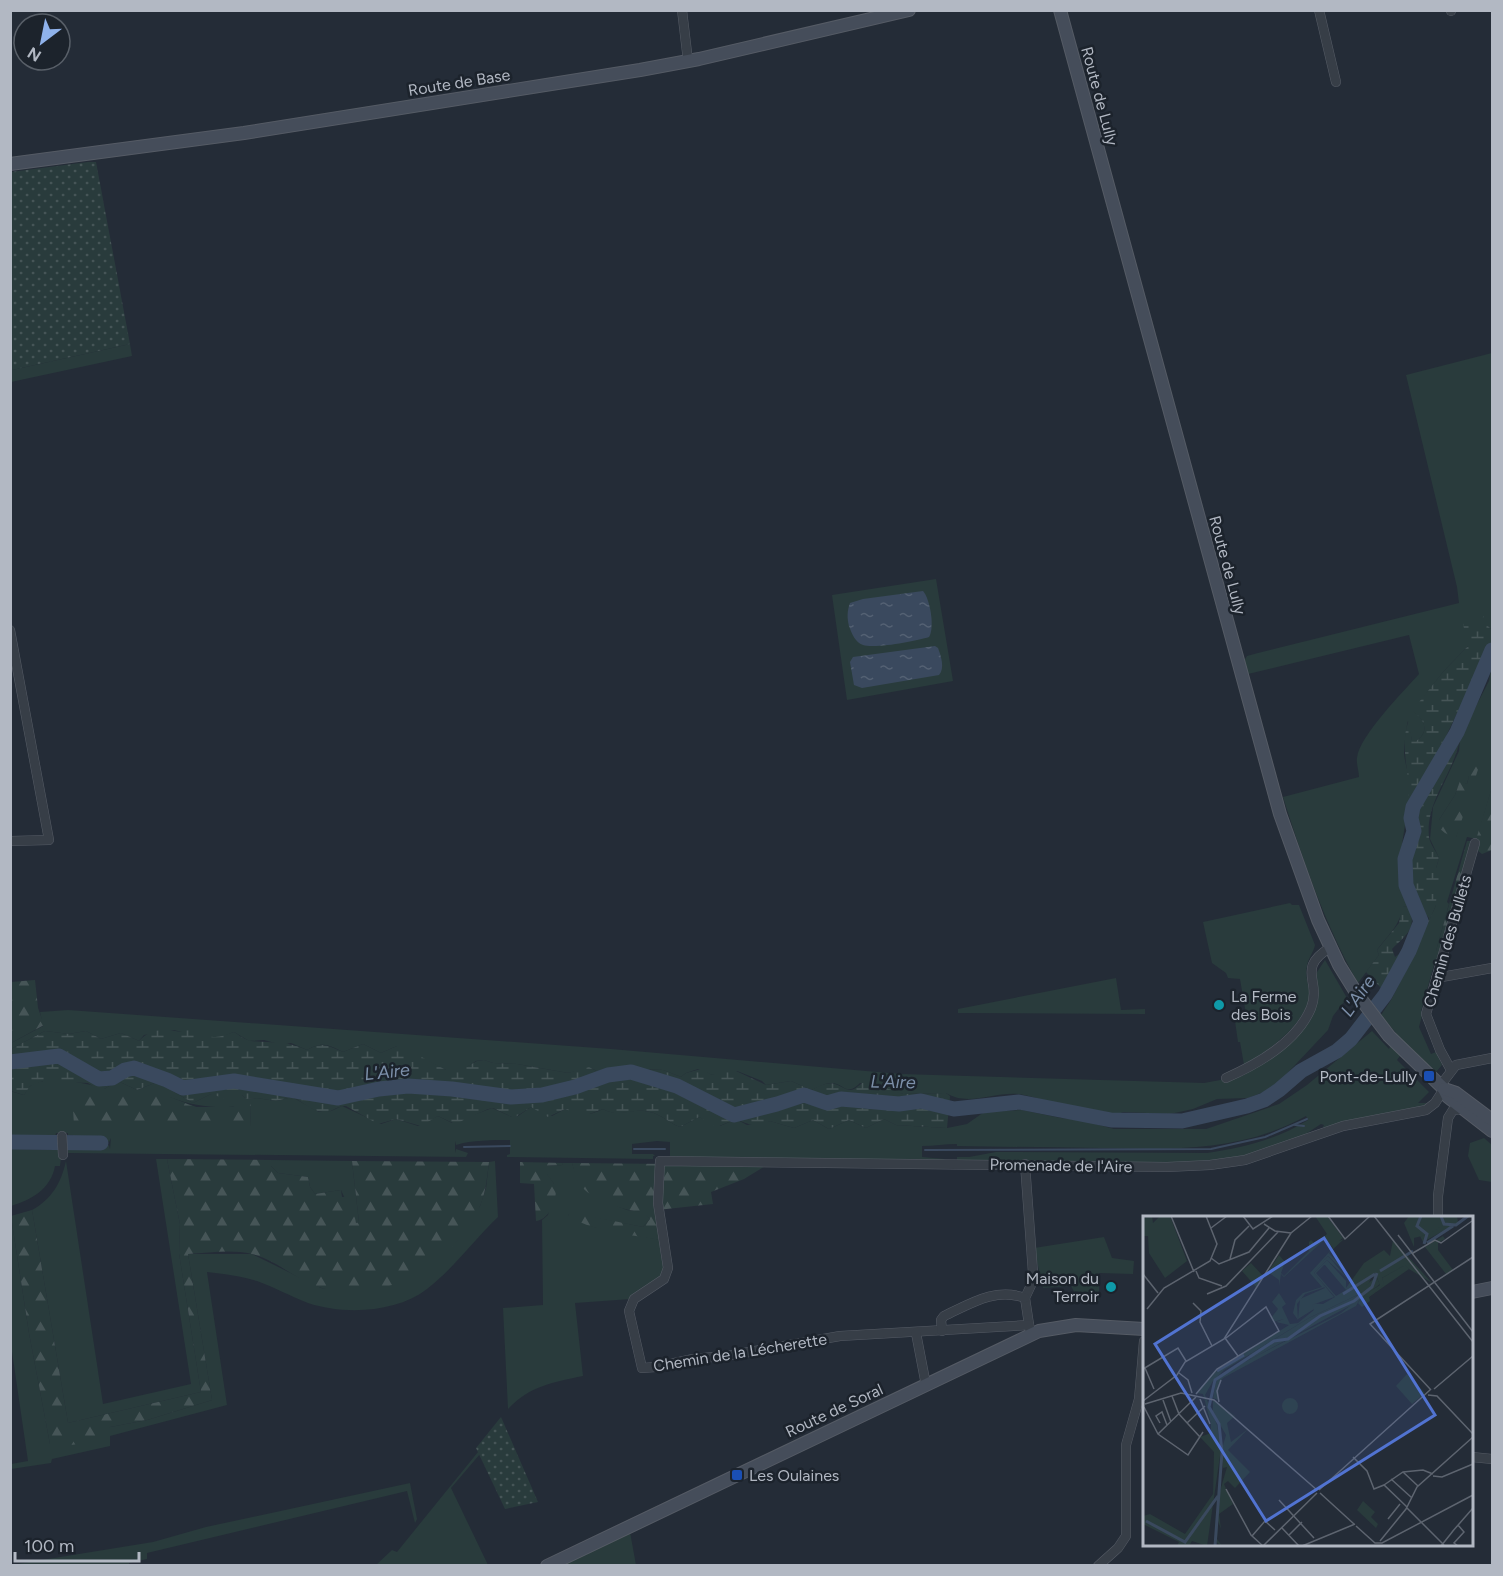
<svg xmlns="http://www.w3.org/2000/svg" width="1503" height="1576" viewBox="0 0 1503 1576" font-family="Figtree,sans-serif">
  <defs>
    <pattern id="forest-firs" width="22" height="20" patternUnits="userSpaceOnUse" patternTransform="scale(1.5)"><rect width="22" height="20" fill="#293b3c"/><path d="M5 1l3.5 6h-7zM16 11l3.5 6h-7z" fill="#465557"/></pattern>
    <pattern id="wetland-marsh" width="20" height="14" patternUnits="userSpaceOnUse" patternTransform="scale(1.5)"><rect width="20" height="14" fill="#293b3c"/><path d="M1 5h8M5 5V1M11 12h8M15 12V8" fill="none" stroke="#465557"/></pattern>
    <pattern id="garden-dots" width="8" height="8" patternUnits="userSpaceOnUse" patternTransform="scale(1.5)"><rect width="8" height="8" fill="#293b3c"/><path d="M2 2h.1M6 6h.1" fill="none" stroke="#465557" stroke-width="1.8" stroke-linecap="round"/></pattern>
    <pattern id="water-ripples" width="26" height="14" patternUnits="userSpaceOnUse" patternTransform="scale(1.5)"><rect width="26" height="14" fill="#3a495e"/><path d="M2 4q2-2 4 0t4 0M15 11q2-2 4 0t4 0" fill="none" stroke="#546173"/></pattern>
  </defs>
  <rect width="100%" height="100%" fill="#242c37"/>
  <!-- green -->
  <g fill="#293b3c" fill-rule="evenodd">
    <path d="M130,344L132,356L11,382L10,363L12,370Z"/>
    <path d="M1492,353V630L1488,626L1471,636L1468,646L1443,672L1413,711C1425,719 1430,732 1416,741H1412L1408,721L1407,725C1406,734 1404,744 1404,753C1405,765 1410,777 1410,790C1410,812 1389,882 1408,898L1409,906L1403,907C1399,927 1388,935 1377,950L1379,955L1358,983C1325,925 1303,860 1283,797L1359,777C1359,771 1356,763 1357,758C1359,736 1404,691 1419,674L1409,635L1248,674L1244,661L1247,656L1258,653L1459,603L1457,587L1406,375Z"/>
    <path d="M936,579L953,681L847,700L832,595Z"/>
    <path d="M1492,664V787L1477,839L1467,837L1447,902L1449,904L1436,951L1439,959L1437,964L1434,965L1421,1011L1423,1012L1419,1027L1431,1054L1436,1052L1442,1065L1436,1072L1407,1046L1397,1060L1429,1092L1418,1103H1426L1428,1106L1325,1129L1323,1127L1324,1125L1321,1124L1298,1139L1251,1156L1193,1164L957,1162V1157H969L996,1152L1207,1153C1242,1148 1278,1139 1308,1120L1306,1116C1239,1153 1173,1149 1100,1148C1052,1147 1005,1147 957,1146V1144C945,1144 934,1146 922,1146V1157L944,1159V1162L667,1159V1156H670V1142L657,1141L632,1144V1154H653L655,1156H653V1159L507,1157V1155L510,1154V1140C493,1140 472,1140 456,1145L455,1141V1153L456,1149L468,1153L466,1157L68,1153V1150H73V1147L103,1148L109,1145L110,1149L111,1138L109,1142L103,1138L73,1139V1135H68V1133H56L55,1137L11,1136L10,1091L24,1095C26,1092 27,1089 29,1087C44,1074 88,1083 104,1089L118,1081L137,1090L157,1082L193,1103L211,1094L242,1095L246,1099L257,1098L276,1101L292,1097L319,1112L331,1111L342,1106L381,1124L396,1119L418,1126L438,1116L452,1123L492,1108L512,1117L518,1116L531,1107L552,1116L565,1109C584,1112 582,1119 603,1109C619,1118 633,1107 650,1112C661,1114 669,1123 680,1127L699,1117L720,1126L736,1119L747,1125L770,1121L794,1128L813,1120L829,1129L849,1120L866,1128L884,1119L896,1125L947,1128L967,1124L984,1112L1022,1110L1061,1118L1081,1120L1114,1129H1206L1279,1104L1307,1085L1372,1031L1389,1049L1396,1033L1381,1015L1391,1000L1408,967L1436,905V868L1439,858L1430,839L1433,807L1459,751L1460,737L1489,681ZM1469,776L1466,802L1456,837L1439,820L1455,795L1460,782L1467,784ZM169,1097C200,1108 219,1109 251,1105L250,1126H249Z"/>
    <path d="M1290,903L1292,905H1299L1315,945C1314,952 1308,958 1307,966C1304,977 1311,988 1309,999C1303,1026 1267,1052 1244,1065L1240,1042H1238L1234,1014H1246L1240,979L1228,978L1226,973L1212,963L1203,922Z"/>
    <path d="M1325,960L1347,998L1333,1016L1328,1030L1280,1081L1266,1091L1248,1098L1217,1099L1193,1109L1170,1114L1123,1112C1107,1121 1044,1099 1024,1095C999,1089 970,1108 946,1093L903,1094L860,1083C845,1098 845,1082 829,1083C823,1084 817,1088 811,1090L791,1081L766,1085L762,1081L737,1071L712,1075L698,1069L686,1073L681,1077L663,1070L627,1068L602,1074L591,1068L568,1073L517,1064L493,1063L484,1060L476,1061L461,1071L446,1070L397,1046L381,1053L363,1044L343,1052C328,1045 323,1041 307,1050L291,1043L282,1045L264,1040L249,1041L234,1032L217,1039L205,1037L192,1031L181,1032L174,1030L144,1035L139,1041L121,1033L101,1039L86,1031L69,1034L45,1031L11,1049V1043L43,1026L40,1012L68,1010L611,1049L901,1074L1204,1083L1242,1076L1252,1070L1265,1063L1306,1023L1317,972Z"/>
    <path d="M1116,978L1121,1010L1145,1009V1014L958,1013V1009Z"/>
    <path d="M1484,1138L1492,1145V1182L1479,1180L1468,1156L1470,1143Z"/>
    <path d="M11,1149L62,1150L60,1166H55C51,1189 31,1200 11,1206Z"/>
    <path d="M156,1159H167L180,1224L179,1253L201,1392L68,1423L32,1210C52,1199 61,1183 66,1161L103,1404L191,1384Z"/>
    <path d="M271,1160L352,1161L359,1222L356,1223L341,1190L315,1194L310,1187L308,1177L278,1173L271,1166Z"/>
    <path d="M495,1161L498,1217C474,1240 454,1268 427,1289C396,1313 344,1315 308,1303C290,1296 274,1287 257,1281C240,1276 224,1274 207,1272L227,1405L110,1436V1446L52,1459L51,1463L11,1469V1464L28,1461L11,1345V1216L29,1333L50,1444L110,1427L147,1420L212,1400L188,1254H252L321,1288L346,1291L456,1242L480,1206L486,1188L489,1162Z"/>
    <path d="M563,1163H572L578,1181L600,1199L627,1210L644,1212L650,1219L643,1227L570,1213L568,1215L594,1227L661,1240L665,1266L659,1280L631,1299L575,1303L583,1376C554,1382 529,1386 508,1409L503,1308L543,1305L542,1220L548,1215L554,1184L545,1172V1166L562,1165Z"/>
    <path d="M1104,1237L1112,1258L1134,1261L1133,1274L1099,1273V1301L1078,1299L1071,1286L1043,1288L1034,1248Z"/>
    <path d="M478,1452L480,1454L451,1488L488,1565L375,1566L392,1550L397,1552Z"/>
    <path d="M410,1483L417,1519L415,1523L407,1491L147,1553V1559L129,1563V1565H11L153,1542L206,1527Z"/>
    <path d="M630,1532L636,1565H559Z"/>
  </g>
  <!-- forest -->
  <g fill="url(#forest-firs)">
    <path d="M1475,754L1482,757L1456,838L1445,833L1439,828V820L1455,795L1460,781L1467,784Z"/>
    <path d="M1492,787V850L1482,854L1477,850L1475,843Z"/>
    <path d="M1467,841H1471L1473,844L1439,959L1436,957V951Z"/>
    <path d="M35,980L38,1008L44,1025L11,1043V982Z"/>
    <path d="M109,1092L169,1097L195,1107H233L245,1100L251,1105L250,1126L74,1125L73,1109L80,1097Z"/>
    <path d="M167,1159L271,1160V1166L278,1173L308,1177L310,1187L315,1194L341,1190L342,1197L351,1196L356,1223L359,1222L352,1161L489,1162C487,1177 486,1192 480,1206C454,1264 385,1305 322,1288C297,1281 277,1260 252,1254C232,1249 208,1253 188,1254L212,1400L147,1420L110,1427L102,1441L55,1447L50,1444L29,1333L11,1216L32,1210L68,1423L201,1392L179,1253L180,1224Z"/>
    <path d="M520,1162L563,1163L562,1165L545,1166C545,1174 550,1177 554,1184C560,1195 550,1220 536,1221L534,1184L520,1183Z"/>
    <path d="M572,1163L767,1165L744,1179L711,1192L713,1204L657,1210L661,1240C638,1236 585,1230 568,1215L570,1212L643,1227L650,1219C643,1211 639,1212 629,1210C613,1206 587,1197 578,1182C575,1177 574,1169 572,1163Z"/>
  </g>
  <!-- wetland -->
  <g fill="url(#wetland-marsh)">
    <path d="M1485,614L1488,626L1492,630V641L1447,734L1441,755L1424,781L1419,784L1408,804C1412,776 1398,747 1409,720L1412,741H1416C1430,732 1425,719 1412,711L1443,672L1468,646L1463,624L1468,623L1472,635Z"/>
    <path d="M1460,737C1456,771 1425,800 1429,837C1430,844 1436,851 1439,858L1436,868L1441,880L1437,883L1436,905L1426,928L1429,918L1419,907L1412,892L1409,880V856L1417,832L1419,803Z"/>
    <path d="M1409,906C1417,929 1407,934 1392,949L1395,957L1402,952L1404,956L1385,987L1381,988L1366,972L1379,955L1377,950L1399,923L1402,907Z"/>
    <path d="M164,1029L181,1032L186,1029C210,1035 207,1042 234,1032C239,1035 245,1040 251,1041C272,1043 288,1041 307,1050C323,1041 327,1046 343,1052L363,1044L381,1053L397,1046H401L446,1070H461L477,1061L484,1060L493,1063L517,1064L568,1073L589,1067L602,1074L606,1071L612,1072L615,1068L663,1070L681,1077L686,1073L701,1069L712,1075L723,1071H736L766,1085L791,1081L811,1090C818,1087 827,1081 835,1084C839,1085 844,1089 849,1090C855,1091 860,1083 866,1081L903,1094L946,1093L950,1096L947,1128L896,1125L884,1119L866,1128L849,1120L829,1129L813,1120L794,1128L770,1121C755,1128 750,1125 736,1119L717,1127L699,1117L680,1127C669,1123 661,1114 650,1112C632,1107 621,1119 603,1109L584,1116L565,1109L548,1117L531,1107L514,1118L493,1108L488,1109L455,1124L438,1116L421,1126L396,1119L378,1124L346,1106C337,1105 332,1113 323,1112C313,1112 302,1101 292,1097L276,1101L257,1098L246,1099L242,1095L232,1101L211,1094L193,1103L157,1082L137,1090L118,1081L104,1089L99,1090L88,1083L43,1081L30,1086L24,1095L11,1091V1049L45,1031L69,1034L86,1031L101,1039L121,1033L139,1041C146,1033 154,1031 164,1029Z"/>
  </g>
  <!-- garden -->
  <g fill="url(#garden-dots)">
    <path d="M88,162H96L130,344L12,370L11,172Z"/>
    <path d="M501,1417L538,1502L505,1509L476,1448Z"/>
  </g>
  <!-- water -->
  <g fill="url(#water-ripples)">
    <path d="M923,591C930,599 935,627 929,637C916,641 875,649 863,645C855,642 852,634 849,626C847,618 847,611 850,603L863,599Z"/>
    <path d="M935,646L938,648C941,656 945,668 939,675L862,688L854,685L850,662L853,657Z"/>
  </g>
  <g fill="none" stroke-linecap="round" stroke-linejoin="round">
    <!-- stream -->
    <g stroke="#3a495e" stroke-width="2">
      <path d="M1295,1125L1304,1126"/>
      <path d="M464,1147L510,1146"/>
      <path d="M634,1149H665"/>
      <path d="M925,1150L1211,1149L1265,1137L1307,1119"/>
    </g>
    <!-- river -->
    <g stroke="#3a495e" stroke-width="15">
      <path d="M10,1062L59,1056L99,1079L112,1078L125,1070L134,1068L167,1080L183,1088L234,1081L338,1098L379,1089L408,1086L452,1089L511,1097L542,1095L575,1087L608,1075L631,1072L677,1086L734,1115L777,1104L804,1095L827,1103L841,1099L899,1104L921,1101L954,1109L1019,1102L1111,1120L1182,1121L1247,1106L1264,1100L1279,1090L1301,1071L1337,1051L1351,1039L1385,995L1409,951L1421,921L1406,885L1405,859L1414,831L1411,818L1413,807L1457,732L1492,650"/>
      <path d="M10,1142L101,1143"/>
    </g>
    <!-- street casing -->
    <g stroke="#555b65" stroke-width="10">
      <g id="street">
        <path d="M682,10L688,61"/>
        <path d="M1319,10L1336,82"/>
        <path d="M1451,10V11"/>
        <path d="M10,630L49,840L10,841"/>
        <path d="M1436,978L1492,968"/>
        <path d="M1451,1070L1440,1050L1426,1014L1475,843"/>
        <path d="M1226,1078C1258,1064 1297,1042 1311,1008C1322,980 1295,969 1331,947"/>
        <path d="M1440,1086L1456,1065L1492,1058"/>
        <path d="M62,1136L63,1155"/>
        <path d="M1025,1164L1033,1273L1032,1283L1025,1298L1030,1331"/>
        <path d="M1438,1218V1196L1448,1118L1453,1110L1463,1109"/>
        <path d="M1029,1325L840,1336L732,1355L693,1359L656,1367L642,1368L629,1311L634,1299L664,1279L668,1268L658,1203L660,1161L1167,1167L1210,1165L1245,1160L1343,1126L1426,1110L1435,1103L1444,1089"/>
        <path d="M942,1331L941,1320L944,1316C970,1304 995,1287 1025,1298"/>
        <path d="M916,1333L926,1385"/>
        <path d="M1472,1457L1492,1459"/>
        <path d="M1098,1566L1118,1548L1126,1536V1445L1139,1399L1144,1341"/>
      </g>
    </g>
    <!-- secondary casing -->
    <g stroke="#555b65" stroke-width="14">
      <g id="secondary">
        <path d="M1060,10L1280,814L1318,920L1339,965L1357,994L1389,1036L1444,1089L1448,1097L1492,1131"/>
        <path d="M10,164L244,133L640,70L699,59L909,10"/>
        <path d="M1444,1089L1456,1093L1492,1120"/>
        <path d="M1472,1292L1492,1288"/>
        <path d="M547,1566L1039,1331L1076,1325L1144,1329"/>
      </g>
    </g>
    <!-- street -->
    <use href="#street" stroke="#373e47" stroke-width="9"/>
    <!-- secondary -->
    <use href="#secondary" stroke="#454d5a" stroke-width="12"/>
  </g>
  <!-- markers -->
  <g fill="#0f9aa8" stroke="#1c232c" stroke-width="2">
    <circle cx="1219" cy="1005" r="6"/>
    <circle cx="1111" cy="1287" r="6"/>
  </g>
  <g fill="#1a4fb4" stroke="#1c232c" stroke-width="2">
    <rect x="1423" y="1070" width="12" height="12" rx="3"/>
    <rect x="731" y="1469" width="12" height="12" rx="3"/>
  </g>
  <g text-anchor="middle" stroke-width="5" stroke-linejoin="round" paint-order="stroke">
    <!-- street labels -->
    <g font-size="16" fill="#b2b8c3" stroke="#1c232c">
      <text transform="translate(459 82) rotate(-9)" y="6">Route de Base</text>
      <text transform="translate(1100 96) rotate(75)" y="6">Route de Lully</text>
      <text transform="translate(1228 565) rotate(75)" y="6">Route de Lully</text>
      <text transform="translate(1447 941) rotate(-74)" y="6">Chemin des Bullets</text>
      <text transform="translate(1061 1165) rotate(1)" y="6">Promenade de l'Aire</text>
      <text transform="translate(740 1352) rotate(-9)" y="6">Chemin de la Lécherette</text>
      <text transform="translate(834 1410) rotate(-25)" y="6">Route de Soral</text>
    </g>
    <!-- poi labels -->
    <g font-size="16" fill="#b2b8c3" stroke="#1c232c" text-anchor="start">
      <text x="1231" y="1002">La Ferme<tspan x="1231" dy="18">des Bois</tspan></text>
      <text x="1417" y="1082" text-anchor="end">Pont-de-Lully</text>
      <text x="1099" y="1284" text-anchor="end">Maison du<tspan x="1099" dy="18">Terroir</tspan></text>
      <text x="749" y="1481">Les Oulaines</text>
    </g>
    <!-- water labels -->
    <g font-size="18" font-style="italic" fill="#7c8fa9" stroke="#1c232c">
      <text transform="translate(1358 996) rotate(-55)" y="6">L'Aire</text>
      <text transform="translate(387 1072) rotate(-6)" y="6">L'Aire</text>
      <text transform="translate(893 1082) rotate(1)" y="6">L'Aire</text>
    </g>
  </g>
  <!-- overview -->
  <g transform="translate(1143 1216)">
    <rect width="330" height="330" fill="#242c37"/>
    <path d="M9,0L10,7L17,0H27L44,45L22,62L6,37L5,20H0L1,2ZM172,0H184L200,22L196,25L201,23L186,37L207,61L185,40L170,57L182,71L162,78L154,88L155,104L150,97L153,84L160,77L179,71L167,57L190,32L182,23L141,61L138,58L136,70V64L125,56L136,39L142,46L138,57L141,60L166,35V26L168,24L172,28L184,18ZM298,0H314L315,6L324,2L280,26L277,20ZM250,24L289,67L261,50L239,62L242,68L226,81H218L213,90L80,162L76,167L75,184L70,182L73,165L82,156L198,97L219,80L237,69L232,57L199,78L228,62L223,75L166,102L81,154L70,165L62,179L74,209L78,233L64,330L49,325L46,330H34L36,326L0,308V300L7,298L42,318L70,278L71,236L57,221L68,217V208L60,178L54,177L70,157L146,109L133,106L141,103L130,106L128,102L135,93L129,86L136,77L143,88L139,91L147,108L155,107L171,94L165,87L180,88L192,81L171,57L184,44L203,65V72L221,47L241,34L247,40ZM181,49H182L203,74L193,80L173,57ZM108,47L120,60L113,71L99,55ZM139 190a8 8 0 1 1 16 0a8 8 0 1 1-16 0ZM70,184L92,200L84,207L88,226L105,213L85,234L107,256L92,272L85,265L81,268L90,288L76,298L78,313L75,305L74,323L79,330L73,326L75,282L84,251L80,252L79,233L83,219L70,196ZM220,285L232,296L228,301L235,308L233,312L214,294Z" fill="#293b3c" fill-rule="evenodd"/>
    <path d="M266,0H298L300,9L287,18L271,22V31L261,7ZM185,40L205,63L184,44L171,57L191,81L169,89L171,93L155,103L157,83L182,72L169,57ZM262,49L266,53L226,81L227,85L219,91L215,87L219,80L225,81L241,68L239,62Z" fill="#293b3c"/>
    <path d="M233,61L237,68L214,86L108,143L106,139L166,102L223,75V69Z" fill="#293b3c"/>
    <path d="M300,20L302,23L295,27V34L310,54L303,58L282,31ZM264,158L282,177L269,188L253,170Z" fill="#293b3c"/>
    <path fill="none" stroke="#3a495e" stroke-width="3" d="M278,0L274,10L284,18L281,28M298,0L301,8L313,9L325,0M284,27L310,10M237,55L270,35M200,78L232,58M74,155L101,139M3,305L42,326L75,280M72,330L79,236L76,208L66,191L72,164L131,125L145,123L177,100L211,85L229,71L234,57"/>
    <path fill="none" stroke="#5d646f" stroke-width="1.5" d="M28,0L51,56M100,0L110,13L130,0M185,0L202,23L227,0M231,0L330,126M121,8L132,15L148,17M68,12L84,0M255,19L330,116M270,37L292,24L298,27L329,5M68,42L76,48L106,36L126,12M87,43L92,24L106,10M53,55L56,62L79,70M0,58L15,77M64,78L83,70L135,16M50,87L58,95L57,106L69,130M4,93L21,72L67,45L74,28L63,0M82,122L95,140M2,152L11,173M0,153L35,132L43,145M36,157L45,164L49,177M291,173L330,140M288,174L227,108L330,41M53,178L74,153L136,115L123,91L83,122M285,179L294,180L330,218M29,180L36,198L57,221M57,183L67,208M20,184L28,206M0,185L34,159L42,146L81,123L148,17L169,0M76,186L74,175L78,164M2,188L38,177L71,184L174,274M1,191L15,218L45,239L60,216M17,207L13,200L19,196L24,209M44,207L62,190M15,218L53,181M210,241L224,255L231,273L241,269L264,291M260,256L275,270M290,260L299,261L330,248M248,263L269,282M241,269L260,256L280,254L290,258M83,273L108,319L120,330M176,274L287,174M177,277L211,308M136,284L171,322M264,292L301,329M245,303L257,288M315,309L321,316L311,327L315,330M213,310L232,327H239L330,279M139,312L156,330M309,316L330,292M146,319L159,306M109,320L122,305L132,314M237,325L263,293L274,271L330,221M120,330L174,277M159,330L212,308M298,330L310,315"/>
    <path fill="#5173d1" fill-opacity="0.15" stroke="#5173d1" stroke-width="3" d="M181,22L292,199L123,305L12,128Z"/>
    <rect width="330" height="330" fill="none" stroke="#b2b8c3" stroke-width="3"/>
  </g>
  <!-- border -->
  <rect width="1503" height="1576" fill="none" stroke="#b2b8c3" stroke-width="24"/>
  <!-- north arrow -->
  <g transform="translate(42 42) rotate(212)"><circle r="28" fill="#1c232c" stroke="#585f68" stroke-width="1.5"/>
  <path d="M0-4.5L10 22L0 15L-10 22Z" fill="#8fb2eb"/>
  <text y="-9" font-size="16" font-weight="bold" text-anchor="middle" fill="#b2b8c3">N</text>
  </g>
  <!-- scale -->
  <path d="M15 1552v9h124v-9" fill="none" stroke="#b2b8c3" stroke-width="3"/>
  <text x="24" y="1552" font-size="18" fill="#b2b8c3" stroke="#1c232c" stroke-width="4.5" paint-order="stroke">100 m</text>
</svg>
